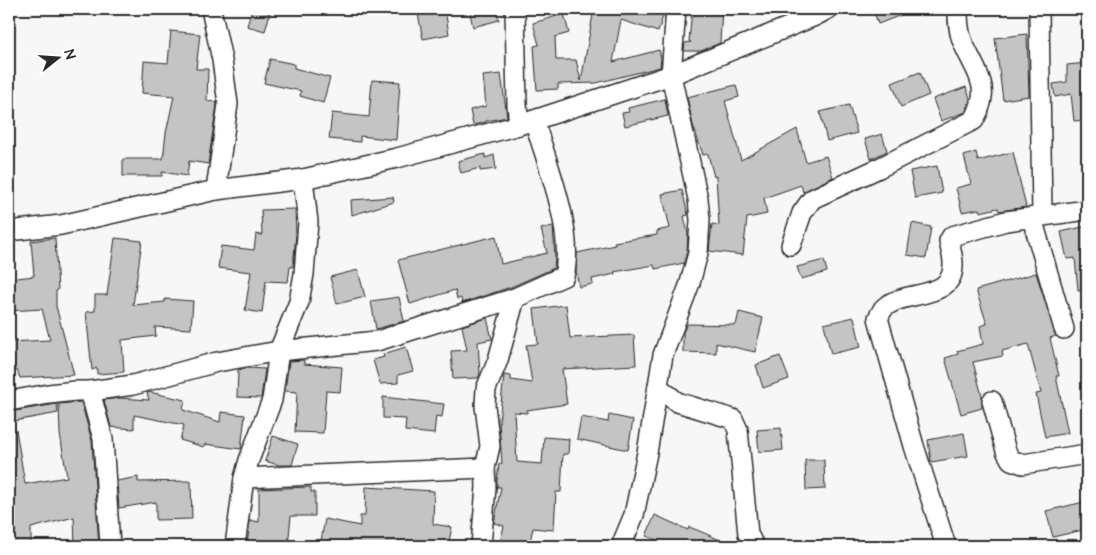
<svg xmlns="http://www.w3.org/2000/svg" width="1096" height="555" viewBox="0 0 1096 555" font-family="'Architects Daughter',sans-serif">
  <rect width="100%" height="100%" fill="#f7f7f7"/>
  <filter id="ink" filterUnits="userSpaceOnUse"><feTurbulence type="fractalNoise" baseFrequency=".02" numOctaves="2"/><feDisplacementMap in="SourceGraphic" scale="10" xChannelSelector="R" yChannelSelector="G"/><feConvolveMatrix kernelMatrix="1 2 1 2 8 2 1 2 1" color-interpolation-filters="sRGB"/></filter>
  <g filter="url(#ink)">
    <!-- building -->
    <g fill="#c4c4c4" stroke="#2b2b2b">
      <path d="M252,9L270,13L265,31L247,26Z"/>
      <path d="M417,9H445L449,34L423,39Z"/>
      <path d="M469,9H495L499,20L473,27Z"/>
      <path d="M594,9H651L664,13L658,32L621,20L613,62L659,50L661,58L660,67L596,83L558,84V89L537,90L534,46L539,45L533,23L564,14L569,33L555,37L556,60H576L581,81Z"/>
      <path d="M692,9H722L720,43L701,51H684L685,43L691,42L689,41Z"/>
      <path d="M873,9H914V10L878,24Z"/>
      <path d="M171,31L200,34L196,69H208L207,101L216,102L217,104L208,164L189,161L187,176L162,172V176H123V159H163L166,133L174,96L142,93L144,61L168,63Z"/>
      <path d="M1027,34L1029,96L1003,100L995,38Z"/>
      <path d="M270,59L294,64V68L330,78L323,103L300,96L301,91L264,83Z"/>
      <path d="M1087,63V120L1074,121L1071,94L1055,97L1053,84L1067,82V65Z"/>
      <path d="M920,72L929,95L901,107L892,83Z"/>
      <path d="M501,74L507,117L486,121V122L473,125L470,110L486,106L483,76Z"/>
      <path d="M372,80L400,82L396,140L360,136V142L329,139L332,113L369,117Z"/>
      <path d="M736,85L739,97L725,101L741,160L797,129L806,162L826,156L833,177L803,192L801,185L764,198L767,214L747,218L743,255L709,251L712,224L719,225L716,176L714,177L708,154L703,155L693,125L687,97Z"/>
      <path d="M966,87L970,98L966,112L941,121L933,99Z"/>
      <path d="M665,99L668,116L625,126L622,113L629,112L628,108Z"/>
      <path d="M849,105L857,133L827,141L820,112Z"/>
      <path d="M882,134L887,151L871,159L865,139Z"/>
      <path d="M976,152L978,161L1013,152L1026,207L999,211L998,208L980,212L979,209L962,212L956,188L971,184L964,156Z"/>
      <path d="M485,154V158L494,155L496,169L480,171V168L461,173L458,161Z"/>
      <path d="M937,166L942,193L915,198L910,171Z"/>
      <path d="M682,190L688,215L684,216L688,234L687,251L684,263L655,269L654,265L614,272L615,274L592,279L593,284L579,287L576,271L577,253L615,245L614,242L657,235V231L670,228L662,194Z"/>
      <path d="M393,197L394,202L352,215L351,200Z"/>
      <path d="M295,209L296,234L293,267H290L288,282L266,281L262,313L245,310L251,272L218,268L221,246L254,250L256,234L262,235L261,210Z"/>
      <path d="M912,223L931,227L926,258L907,255Z"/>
      <path d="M553,226L555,258L554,268L511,287L462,303L461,298L457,299L455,290L410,304L398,260L496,236L501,264L547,253L541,229Z"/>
      <path d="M1087,226V290H1078L1075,258L1067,259L1061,232Z"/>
      <path d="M55,238L58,290L56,291V306L74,375L20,378L17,370L9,372V342L50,340L42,309L9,311V279L34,276L31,241Z"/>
      <path d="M115,238L142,241L133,305L165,302V299L193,301L191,329L155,327L156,336L122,340L124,372L97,374V368L92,370L86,312L95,311V295H107Z"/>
      <path d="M824,260L827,272L801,279L797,267Z"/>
      <path d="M358,270L365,297L337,304L330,277Z"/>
      <path d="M1036,273L1056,336L1050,338L1059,376H1056L1068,433L1045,437L1036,394L1041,393L1028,344L1002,351L1003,356L973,362L982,396V408L961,414L945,358L958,354L957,351L983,344L980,326L987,324L976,290Z"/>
      <path d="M399,297L404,321L376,329L371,301Z"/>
      <path d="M566,305L570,338L634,335L636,365L562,369L567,404L527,410V413L514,412L517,462L542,464L544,437L569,439L568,454H563L561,492H556L554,530L533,528L529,546H499L504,526L494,523L501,487H497V480L499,464H502L499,422L504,375L511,376V380L532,383L526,345L538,344L534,309Z"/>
      <path d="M739,312L763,318L755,352L716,343V353L683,352V332L687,324L736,325Z"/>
      <path d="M854,317L861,347L831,354L824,324Z"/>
      <path d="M487,318L492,339L478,342L480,374L478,378L453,379L451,351L467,350L462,326Z"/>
      <path d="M406,347L413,371L398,375V383L380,384L373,360L384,357L383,354Z"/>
      <path d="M780,356L789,379L763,388L756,365Z"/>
      <path d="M304,360V364L342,367L340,392L326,391L323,433L295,432L297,392L285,391L289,361Z"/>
      <path d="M247,368L265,369L261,398L237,397L238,370Z"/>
      <path d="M149,392L185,400L183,410L220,422L221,412L245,415L241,449L205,444L204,447L180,440L184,425L134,415V429L111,427L104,400L120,398L149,400L147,393Z"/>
      <path d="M383,397L444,404L442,417L436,416L434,434L405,431L406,419L383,418Z"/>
      <path d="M81,402L92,441L99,546H75L74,517L31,528V546H9V431L16,430L25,484L67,477L60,434L59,404Z"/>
      <path d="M57,404L58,413L9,422V412Z"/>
      <path d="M609,415L633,420L628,450L577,439L581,417L608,422Z"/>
      <path d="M781,428L783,450L759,452L757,430Z"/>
      <path d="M964,433L968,456L931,462L928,440Z"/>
      <path d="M273,436L298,444L292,465H279L265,461Z"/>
      <path d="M805,460H824L825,489L806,490Z"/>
      <path d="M138,477V482L191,481L192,519L156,520V502L119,508L117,481Z"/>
      <path d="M311,487V492H315V516H291L288,546L247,545L250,520L259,522V489Z"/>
      <path d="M366,487L434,491L433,524L452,527L448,546H320L325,519L360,526V516H365Z"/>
      <path d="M1084,502L1087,517V529L1053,537L1046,511Z"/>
      <path d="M655,515L688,530L689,527L697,530L734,546H654L657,540L646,536Z"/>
    </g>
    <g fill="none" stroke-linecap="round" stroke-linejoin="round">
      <!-- street casing -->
      <g stroke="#2b2b2b" stroke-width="22">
        <g id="street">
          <path d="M211,9L222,60L228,104L216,190"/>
          <path d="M515,9L517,105L519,125"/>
          <path d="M1039,9L1042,215"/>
          <path d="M1032,218L1064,329"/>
          <path d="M9,231L61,225L216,190L303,179L397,158L519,125L671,75L815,16L828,9"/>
          <path d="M791,245L802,213L812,199L879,168L974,120C994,85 974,71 962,40C958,30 958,19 958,9"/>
          <path d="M658,387L677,402L733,419L738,430L748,534L754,546"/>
          <path d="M90,391L133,385L217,362L279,351L377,341L515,298"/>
          <path d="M9,401L49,394L75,391H90L103,439L110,546"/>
          <path d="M992,401L1006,451L1011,460L1023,464L1087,454"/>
          <path d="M244,478L485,468"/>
          <path d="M235,546L244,478L249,460L272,400L279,351L299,302L304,274L308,222L303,179"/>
          <path d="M481,546L486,487L485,468L490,446L485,406L486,389L498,360L515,298L564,276C575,231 547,164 534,120"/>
          <path d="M621,546L634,515L647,453L663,355L690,283L698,253L700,220L698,199L671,75L676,9"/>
          <path d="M946,546L914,446L878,318C880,315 882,310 884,308C903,289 955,302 953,263C953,256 950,248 949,241L952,236L1006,221L1087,210"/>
        </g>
      </g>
      <!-- street -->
      <use href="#street" stroke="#fff" stroke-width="19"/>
    </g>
  </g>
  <!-- margin -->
  <rect width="1096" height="555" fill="none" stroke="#fff" stroke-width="30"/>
  <rect x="15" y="15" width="1066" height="525" fill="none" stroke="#2b2b2b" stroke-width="2" filter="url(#ink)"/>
  <!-- north arrow -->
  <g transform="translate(58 58) rotate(73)" stroke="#ffffff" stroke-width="4" paint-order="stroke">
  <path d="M0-4L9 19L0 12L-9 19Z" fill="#2b2b2b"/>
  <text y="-8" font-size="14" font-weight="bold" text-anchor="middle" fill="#2b2b2b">N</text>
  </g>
</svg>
